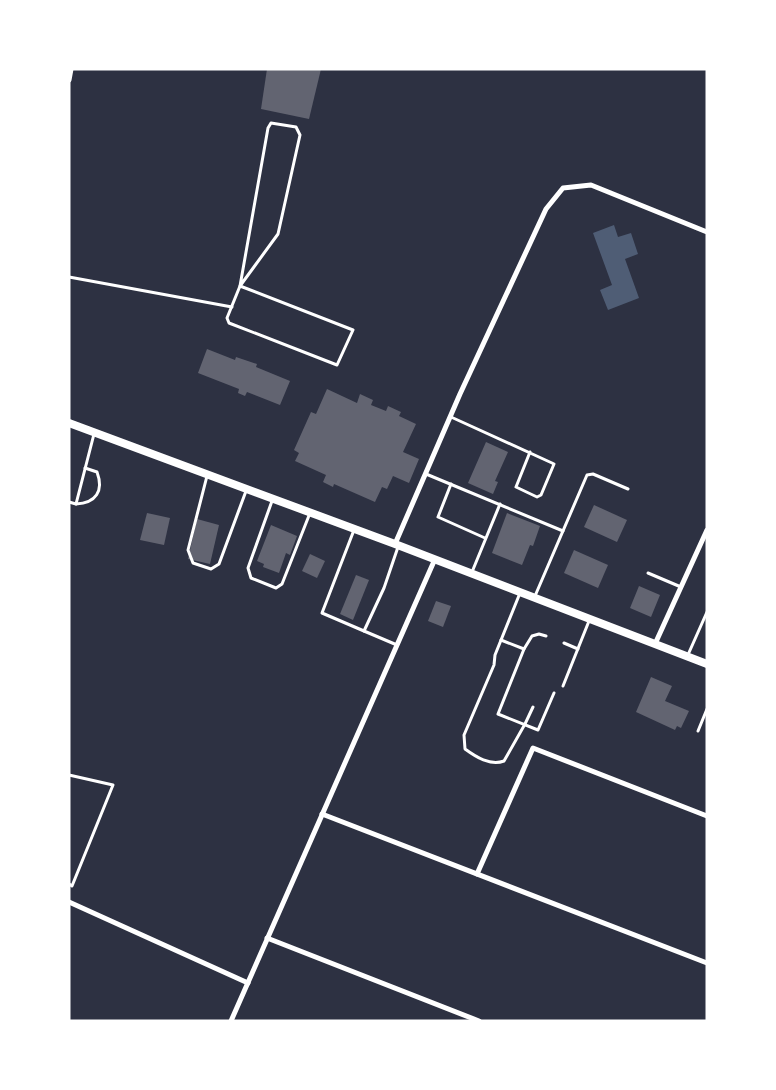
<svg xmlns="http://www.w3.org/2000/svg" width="776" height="1090" viewBox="0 0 776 1090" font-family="Commissioner,sans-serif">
  <rect width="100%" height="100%" fill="#2d3142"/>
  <!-- water -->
  <path fill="#4f5d75" d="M614,225L618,237L631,233L638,254L625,259L639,298L608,310L600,290L612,285L593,233Z"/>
  <!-- building -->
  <g fill="#626471">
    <path d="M267,69H321L309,119L261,109Z"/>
    <path d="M207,349L235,360L236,357L257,364L256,367L290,381L280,405L247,392L245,396L238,393L239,389L198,373Z"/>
    <path d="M327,389L357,403L360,394L373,400L371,405L386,411L388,406L401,412L399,416L416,424L403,452L419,459L409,483L393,476L387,489L382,487L375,502L334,484L333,487L323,482L326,475L295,461L299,453L294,450L311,412L316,414Z"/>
    <path d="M486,442L508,452L495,481L498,482L493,494L468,483Z"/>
    <path d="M594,505L627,520L617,542L584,527Z"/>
    <path d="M147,513L170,518L164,545L140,540Z"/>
    <path d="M507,513L540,526L533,546L530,545L522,565L492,553Z"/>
    <path d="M197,519L219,525L210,564L188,559Z"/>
    <path d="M271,525L297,536L290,555L286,553L279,573L263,567L264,564L257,561Z"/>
    <path d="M574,550L608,565L598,588L564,573Z"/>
    <path d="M310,554L325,561L317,578L302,571Z"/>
    <path d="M356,575L369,580L353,620L340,614Z"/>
    <path d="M639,586L660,595L651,617L630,608Z"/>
    <path d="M436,601L451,606L443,627L428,621Z"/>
    <path d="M651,677L672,686L665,701L689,711L681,728L677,726L675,730L636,712Z"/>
  </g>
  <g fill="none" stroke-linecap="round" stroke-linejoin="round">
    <!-- service -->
    <g stroke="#fff" stroke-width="3">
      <path d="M271,123L296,127L300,135L278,234L240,286L268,128Z"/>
      <path d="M69,277L232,307"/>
      <path d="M240,286L353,330L337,365L229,323L227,318Z"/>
      <path d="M451,417L552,463L554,464L541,495L537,497L516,487L530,452"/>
      <path d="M426,474L563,531"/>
      <path d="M207,476L188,550L193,563L211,569L219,564L246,491"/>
      <path d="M451,484L438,517L485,538"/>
      <path d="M272,501L248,568L251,578L276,588L282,584L310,513"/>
      <path d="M69,502L76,504L94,434"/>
      <path d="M76,504C96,503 104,491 97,472L85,468"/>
      <path d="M354,530L322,613L364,631L384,588L398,547"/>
      <path d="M472,572L500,504"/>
      <path d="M648,573L681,587"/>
      <path d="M520,593L495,655L494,665L464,735L465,749C476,757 490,766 504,761L525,724L533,707"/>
      <path d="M535,596L587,475L593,474L628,489"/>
      <path d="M364,631L397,645"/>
      <path d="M546,636L539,634L532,636L524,649L498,714L538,730L554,693"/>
      <path d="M501,640L524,649"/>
      <path d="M564,643L578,649"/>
      <path d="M687,657L707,612"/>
      <path d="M563,686L589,621"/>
      <path d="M698,731L707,709"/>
      <path d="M69,775L113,785L72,886L69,884"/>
    </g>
    <!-- minor -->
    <g stroke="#fff" stroke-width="5">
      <path d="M69,80L71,69"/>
      <path d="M395,544L460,394L546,209L563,188L591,185L707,232"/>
      <path d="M655,644L707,530"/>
      <path d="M322,814L707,963"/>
      <path d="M477,874L533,748L707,816"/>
      <path d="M69,902L248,983"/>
      <path d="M267,938L479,1021"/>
      <path d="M231,1021L435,559"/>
    </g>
    <!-- secondary -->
    <path stroke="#fff" stroke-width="8" d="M69,423L395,544L707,664"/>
  </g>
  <!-- border -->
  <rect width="776" height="1090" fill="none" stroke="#ffffff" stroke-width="141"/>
</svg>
